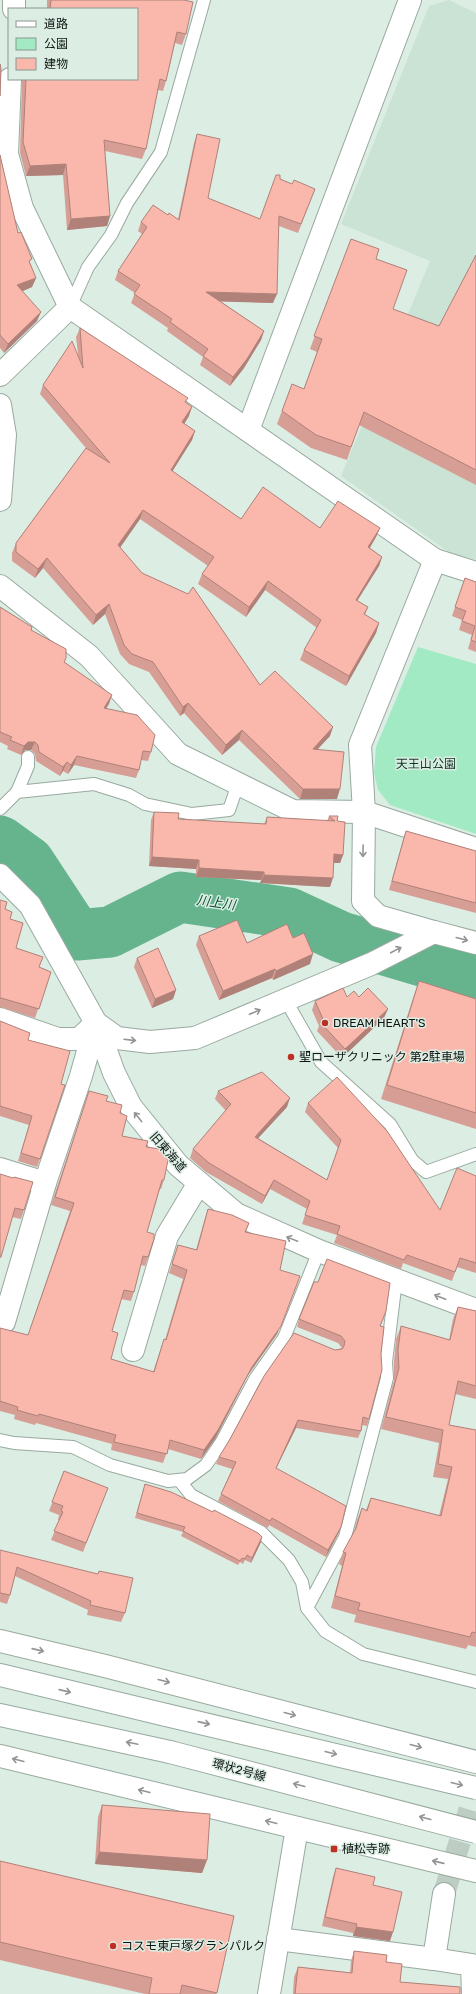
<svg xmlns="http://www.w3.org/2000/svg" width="476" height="1994" viewBox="0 0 476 1994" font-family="Rubik,'Noto Sans JP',sans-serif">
  <rect width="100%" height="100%" fill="#dceee4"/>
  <!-- built -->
  <path fill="#cae3d5" d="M449,0L476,13V560L450,553L341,476L430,261L341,224L429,6Z"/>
  <!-- green -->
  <path fill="#a2eac4" d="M418,647L476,664V834L390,805L378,790L374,773L376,747Z"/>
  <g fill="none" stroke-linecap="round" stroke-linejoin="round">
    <!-- river -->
    <path stroke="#65b48d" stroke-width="51" d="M0,841L29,862L77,935L110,932L180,897L289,913L341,937L476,977"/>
    <!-- minor-tunnel -->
    <path stroke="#bdcdc4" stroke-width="22" stroke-dasharray="22 11" stroke-linecap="butt" d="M444,1894L476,1788"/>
    <!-- service casing -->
    <g stroke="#98a99f" stroke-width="14">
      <g id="service">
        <path d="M70,307L88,267L111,235L127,203L161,152L204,0"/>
        <path d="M17,792L28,766V757"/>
        <path d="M0,809L17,792L94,784L129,795L145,804L192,814L229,810L238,784"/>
        <path d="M285,999L321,1062L390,1124L412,1160L426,1172L476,1154"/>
        <path d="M0,1440L14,1443L73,1447L110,1465L168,1481L187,1479L206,1465L221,1443L255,1379L284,1338L319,1251"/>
        <path d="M179,1480L191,1495L261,1532L289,1560L302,1582L307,1608L325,1631L363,1654L476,1682"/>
        <path d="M307,1608L345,1537L387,1378L386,1362L396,1280"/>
      </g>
    </g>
    <!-- minor casing -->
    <g stroke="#98a99f" stroke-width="24">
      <g id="minor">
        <path d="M14,9V0"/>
        <path d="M10,79L7,154L22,208L70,307"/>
        <path d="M0,375L70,307L435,560L476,573"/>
        <path d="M0,405L5,435L0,500"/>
        <path d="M248,430L410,0"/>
        <path d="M0,586L89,656L178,754L293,811L364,812L476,849"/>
        <path d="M0,875L30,905L96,1023L114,1073L131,1107L178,1165L236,1214L319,1251L476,1310"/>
        <path d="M434,932L378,916L363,901L364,812L360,745L435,560"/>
        <path d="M0,1019L58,1039H79L96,1023"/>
        <path d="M96,1023L117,1038L150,1042L195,1038L371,964L434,932L476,943"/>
        <path d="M0,1169L45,1183L81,1076L96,1023"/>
        <path d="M4,1322L45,1183"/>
        <path d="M133,1350L167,1236L199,1183"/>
        <path d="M278,1939L434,1959L444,1894"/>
        <path d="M434,1959L472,1965L473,1994"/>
        <path d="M269,1994L297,1828"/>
      </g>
    </g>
    <!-- primary casing -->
    <g stroke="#98a99f" stroke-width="24">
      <g id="primary">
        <path d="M0,1641L105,1666L476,1762"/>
        <path d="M0,1675L166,1715"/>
        <path d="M0,1715L170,1752"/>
        <path d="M0,1756L476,1871"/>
      </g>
    </g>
    <!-- service -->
    <use href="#service" stroke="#fff" stroke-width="12"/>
    <!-- minor -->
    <use href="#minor" stroke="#fff" stroke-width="22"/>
    <!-- primary -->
    <use href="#primary" stroke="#fff" stroke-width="22"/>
    <!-- primary-bridge casing -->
    <g stroke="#98a99f" stroke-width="24" stroke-linecap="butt">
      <g id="primary-bridge">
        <path d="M166,1715L476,1788"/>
        <path d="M170,1752L476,1832"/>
      </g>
    </g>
    <!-- primary-bridge -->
    <use href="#primary-bridge" stroke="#fff" stroke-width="22"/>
  </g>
  <!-- wall -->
  <g fill="#d79e95">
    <path d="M47,0H184L186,34L182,45L175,43L166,81L163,91L158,90L146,149L142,159L105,151L110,216L107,226L67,230L63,175L26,176L20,153L22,79H137V9H47Z"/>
    <path d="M197,134L208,198L260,219L280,179L292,184L315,189L298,233L279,226L273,303L220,301L264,331L261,340L244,368L230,386L200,365L203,357L167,331L168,328L131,303L135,293L115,280L118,271L142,234L138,231L141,222L168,215L178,219L194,143Z"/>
    <path d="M0,155L18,233L36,278L32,287L22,291L37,321L4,353L0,348Z"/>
    <path d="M351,239L376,259L393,309L439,326L476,255V485L359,425L347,460L311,448L277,424L292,384L304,389L317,352L310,349Z"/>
    <path d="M80,328L186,403L189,416L184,424L195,431L192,440L172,471L241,519L320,528H380L376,537L370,548L382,557L379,566L357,601L368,607L365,615L379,623L376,633L346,686L300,660L304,650L317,628L265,590L246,617L198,584L202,574L208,566L140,519L120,547L142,573L260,685L330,736L318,749L337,799H300L239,740L222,755L184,713L180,716L149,672L129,664L120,654L105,614L93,625L43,568L35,578L12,561V553L16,543L86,448L40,394L43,385L78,354L76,337Z"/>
    <path d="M465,578L476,582V652L468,649L472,635L459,630L462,620L452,616Z"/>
    <path d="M0,607L32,627L31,630L109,704L106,708L151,752L148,761L141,760L139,770L136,778L74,765L68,774L63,771L60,776L36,761L35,754L31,750H25L21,755L7,749L8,746L0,742Z"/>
    <path d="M154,812L178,819L264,824L267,817L327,821L329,816L337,821L343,855L340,863H334L330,887L260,883L261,880L196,877V869L149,866L151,820Z"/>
    <path d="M406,831L476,851V913L389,890L403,840Z"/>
    <path d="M0,900L10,919L16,948L39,967L51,972L35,1018L0,1007Z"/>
    <path d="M199,936L247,943L293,938L310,964L273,980L272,978L219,1000L196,945Z"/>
    <path d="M137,958L176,990L173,999L152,1008L134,967Z"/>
    <path d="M419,981L476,999V1129L381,1099L414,995Z"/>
    <path d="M347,997L384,1018L342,1058L317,1031L319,1026L312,1010L315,1001Z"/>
    <path d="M0,1021L28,1040L61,1084L40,1159L37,1167L18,1161L29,1125L0,1116Z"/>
    <path d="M218,1091L287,1107L258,1138L327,1180L338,1148L305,1112L308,1103L440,1210L476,1176V1273L457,1267L452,1281L403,1263L401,1269L334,1243L337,1235L302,1224L307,1209L270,1189L262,1204L206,1172L190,1158L193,1149L226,1111L215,1099Z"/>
    <path d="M86,1100L106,1101L120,1113L122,1136L146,1147L164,1180L161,1189H160L147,1232L148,1257L145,1266L141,1265L134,1292L131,1301L121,1299L112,1331L111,1359L153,1372L164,1339L165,1340L183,1279L169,1273L175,1254L178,1245L196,1250L205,1218L208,1209L249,1223L246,1232L280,1270L297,1285L277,1334L248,1375L215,1439L201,1459L168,1449L163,1463L111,1450L112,1444L36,1423L35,1425L14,1419L15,1415L0,1411V1328L28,1335L70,1211L51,1205Z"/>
    <path d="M0,1174L24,1210L21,1219L12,1217L0,1259Z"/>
    <path d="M458,1307L476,1311V1399L455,1394L449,1425L476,1430V1647L468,1645L466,1649L354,1622L356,1615L331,1608L342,1566L339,1564L343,1552L354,1532L357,1520L362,1508L366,1510L371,1498L439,1516L448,1479L433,1477L439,1443L381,1429L394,1380V1362L396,1339L401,1326L449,1340L453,1319Z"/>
    <path d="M384,1318L380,1326L369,1419L367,1426L362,1425L361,1431L358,1438L296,1428L276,1468L341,1527L338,1534L326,1557L269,1525L268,1528L218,1501L232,1469L216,1464L219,1457L335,1350L342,1348L338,1343L297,1327L299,1319Z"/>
    <path d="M64,1471L104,1498L83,1552L51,1540L59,1521L58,1520L59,1515L49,1511Z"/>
    <path d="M145,1484L261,1542L251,1563L245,1560L243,1564L240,1562L238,1565L181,1536L183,1532L135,1518Z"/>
    <path d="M0,1550L125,1613L121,1622L87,1615L88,1610L15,1576L10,1595L7,1604L0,1602Z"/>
    <path d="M102,1805L207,1860L202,1873L95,1864L98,1817Z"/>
    <path d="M0,1861L234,1916L216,1994H145L0,1960Z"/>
    <path d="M336,1868L373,1885L390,1941L353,1936V1933L322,1926L333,1877Z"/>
    <path d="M354,1951L386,1962L400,1982L460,1994H293L294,1977L298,1967L350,1973L351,1961Z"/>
  </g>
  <!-- shaded-wall -->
  <g fill="#af8179">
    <path d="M66,164L63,175L26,176L30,166Z"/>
    <path d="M110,216L107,226L67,230L71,219Z"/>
    <path d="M36,278L32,287L14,295L17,285Z"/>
    <path d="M206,292L277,294L273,303L203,301Z"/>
    <path d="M41,312L37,321L4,353L8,344Z"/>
    <path d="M264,331L261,340L244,368L230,386L233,377Z"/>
    <path d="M192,407L189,416L179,432L182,422Z"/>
    <path d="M195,431L192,440L167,480L171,470Z"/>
    <path d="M143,510L140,519L115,555L118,545Z"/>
    <path d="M380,528L376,537L364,557L368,547Z"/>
    <path d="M382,557L379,566L352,609L356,600Z"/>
    <path d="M47,558L43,568L35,578L38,569Z"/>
    <path d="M268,581L265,590L246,617L249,607Z"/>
    <path d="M109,604L105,614L93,625L96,615Z"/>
    <path d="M379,623L376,633L346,686L349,676Z"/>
    <path d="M112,695L109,704L101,716L104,708Z"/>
    <path d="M188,703L184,713L180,716L183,707Z"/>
    <path d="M333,727L330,736L309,758L313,749Z"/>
    <path d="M242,730L239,740L222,755L226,745Z"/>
    <path d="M28,742H35L31,750H25L21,755L24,746Z"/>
    <path d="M77,756L74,765L68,774L71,765Z"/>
    <path d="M67,762L63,771L60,776L63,767Z"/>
    <path d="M303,789H340L337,799H300Z"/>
    <path d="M334,854L343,855L340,863H331Z"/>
    <path d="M152,857L199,860L196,869L149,866Z"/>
    <path d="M199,868L264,872L261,880L196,877Z"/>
    <path d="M264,875L333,878L330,887L260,883Z"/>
    <path d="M313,954L310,964L273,980L276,971Z"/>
    <path d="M275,969L272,978L219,1000L223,991Z"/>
    <path d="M176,990L173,999L152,1008L155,999Z"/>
    <path d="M388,1009L384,1018L342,1058L345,1049Z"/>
    <path d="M290,1098L287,1107L252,1145L255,1137Z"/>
    <path d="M274,1180L270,1189L262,1204L265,1196Z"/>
    <path d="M300,1276L277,1334L248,1375L215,1439L201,1459L204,1450Z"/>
    <path d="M298,1420L296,1428L273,1475L276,1468Z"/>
    <path d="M341,1527L338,1534L326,1557L328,1550Z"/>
    <path d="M262,1537L261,1542L251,1563L252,1558Z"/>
    <path d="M99,1852L207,1860L202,1873L95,1864Z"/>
    <path d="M356,1927L393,1932L390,1941L353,1936Z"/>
  </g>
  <!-- building -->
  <g fill="#fab8ad" stroke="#af8179">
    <path d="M51,0H184L193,2L186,34L177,32L166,81L160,79L146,149L104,140L110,216L71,219L66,164L30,166L23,142L26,79H137V9H50Z"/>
    <path d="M0,64L1,69L0,96Z"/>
    <path d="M197,134L220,139L208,198L260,219L276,175H280V179L292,184L294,180L315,189L301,224L279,216L277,294L206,292L264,331L247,359L233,377L203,356L208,349L170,322L172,319L134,294L140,285L118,271L147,227L141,222L153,205L168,215L169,213L179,220Z"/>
    <path d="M0,155L18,233L21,232L32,259L29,261L36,278L17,285L41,312L8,344L0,335Z"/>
    <path d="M351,239L379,249L376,259L407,270L393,309L439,326L476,255V470L364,412L351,447L316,435L282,411L292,384L304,389L322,339L314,336Z"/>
    <path d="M80,328L188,398L185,402L192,407L182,422L195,431L171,470L241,519L263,487L320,528L338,501L380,528L368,547L382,557L356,600L368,607L364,614L379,623L349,676L304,650L321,620L268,581L249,607L202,574L214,557L143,510L118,545L142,573L188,594L193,587L260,685L275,671L333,727L313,749L344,752L340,789H303L242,730L226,745L188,703L183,707L153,662L132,654L124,645L109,604L96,615L47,558L38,569L16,552V543L86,448L110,463L43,385L72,341L83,368Z"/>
    <path d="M465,578L476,582V642L471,640L475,626L462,621L466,611L455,607Z"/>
    <path d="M0,607L32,627L31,630L66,649V658L64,662L112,695L104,708L137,715L155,735L151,752L143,751L139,770L77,756L71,765L67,762L63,767L39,752L38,745L35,742H28L24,746L10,740L12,737L0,732Z"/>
    <path d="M154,812L179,813L178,819L266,824L267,817L335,821L329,816H338L337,821L345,822L343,855L334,854L333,878L264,875V872L199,868V860L152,857Z"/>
    <path d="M406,831L476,851V903L392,881Z"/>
    <path d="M0,900L7,902L5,909L12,912L10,919L23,923L16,948L43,957L39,967L51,972L39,1009L1,998H0Z"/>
    <path d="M237,920L247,943L287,924L293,938L304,933L313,954L276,971L275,969L223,991L199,936Z"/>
    <path d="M158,948L176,990L155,999L137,958Z"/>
    <path d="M419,981L476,999V1113L387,1085Z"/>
    <path d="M343,988L347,997L354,991L359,997L368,988L388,1009L345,1049L320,1022L323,1019L315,1001Z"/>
    <path d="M0,1021L30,1033L28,1040L70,1051L61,1084L65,1085L40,1159L21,1153L32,1116L0,1106Z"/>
    <path d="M262,1072L290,1098L255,1137L327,1180L341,1140L308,1103L337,1077L387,1131L440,1210L457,1168L476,1176V1263L460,1258L455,1272L407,1255L404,1260L337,1234L340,1226L305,1215L310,1201L274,1180L265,1196L209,1163L193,1149L231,1104L218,1091Z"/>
    <path d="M89,1091L108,1096L106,1101L122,1105L120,1113L127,1116L122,1136L148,1141L146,1147L160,1149L168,1160L164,1180H162L147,1232L154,1234V1239L148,1257L143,1256L134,1292L124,1290L112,1331L118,1333L111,1359L154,1372L164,1339L166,1340L187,1270L172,1264L178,1245L197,1250L208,1209L232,1215L249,1223L245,1232L286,1241L280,1270L300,1276L281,1326L252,1367L218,1430L204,1450L170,1440L167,1454L114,1442L116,1435L39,1414L38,1416L17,1410L18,1407L0,1401V1328L28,1335L74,1203L55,1197Z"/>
    <path d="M0,1174L13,1178L14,1177L33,1182L24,1210L15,1208L1,1257H0Z"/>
    <path d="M327,1259L390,1283L386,1311L380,1326L384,1327L381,1354L382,1370L369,1419L363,1417L361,1431L298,1420L276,1468L346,1506L341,1527L328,1550L272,1518L270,1521L221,1494L236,1462L219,1457L230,1439L264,1376L294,1333L335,1350L342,1349L344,1346L345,1341L341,1336L299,1319L314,1282H318Z"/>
    <path d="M458,1307L476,1311V1386L458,1381L449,1425L476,1430V1633L472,1632L470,1637L358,1610L360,1603L335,1596L346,1553L343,1552L356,1528L362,1508L367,1511L371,1498L441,1516L452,1467L438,1464L443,1430L386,1417L399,1368L398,1350L401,1326L450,1340Z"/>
    <path d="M64,1471L108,1488L86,1543L54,1531L63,1512L61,1511L63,1506L52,1502Z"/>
    <path d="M145,1484L171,1492L213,1512L214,1510L258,1533L262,1537L252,1558L247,1555L245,1559L242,1558L240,1561L183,1531L185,1527L137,1513Z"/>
    <path d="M0,1550L98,1574L99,1571L133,1578L125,1613L90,1605L91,1601L17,1567L10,1595L0,1593Z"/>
    <path d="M102,1805L210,1814L207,1860L99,1852Z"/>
    <path d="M0,1861L234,1916L217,1993L182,1985L180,1994H149L152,1978L0,1942Z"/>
    <path d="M336,1868L375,1877L373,1885L402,1892L393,1932L356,1927L357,1924L325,1917Z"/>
    <path d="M354,1951L387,1955L386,1962L402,1964L400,1982L460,1987V1994H295L298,1967L352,1973Z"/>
  </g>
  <!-- one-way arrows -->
  <defs><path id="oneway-shaft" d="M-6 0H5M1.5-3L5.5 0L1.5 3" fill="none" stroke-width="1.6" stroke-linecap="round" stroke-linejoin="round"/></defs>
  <g stroke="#939594">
    <use href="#oneway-shaft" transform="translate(363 851) rotate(91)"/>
    <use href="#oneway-shaft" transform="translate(462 939) rotate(15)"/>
    <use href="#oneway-shaft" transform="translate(396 950) rotate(-28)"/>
    <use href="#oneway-shaft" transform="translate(255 1012) rotate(-23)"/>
    <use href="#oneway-shaft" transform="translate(130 1040) rotate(7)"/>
    <use href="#oneway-shaft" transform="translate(138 1117) rotate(-129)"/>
    <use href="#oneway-shaft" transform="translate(292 1239) rotate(-158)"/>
    <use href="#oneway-shaft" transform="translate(440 1297) rotate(-159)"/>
    <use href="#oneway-shaft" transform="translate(38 1650) rotate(13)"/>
    <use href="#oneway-shaft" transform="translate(164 1681) rotate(15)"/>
    <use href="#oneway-shaft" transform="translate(65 1691) rotate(13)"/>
    <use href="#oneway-shaft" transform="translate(290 1714) rotate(15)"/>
    <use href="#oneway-shaft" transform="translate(204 1723) rotate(13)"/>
    <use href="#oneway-shaft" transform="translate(132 1743) rotate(-168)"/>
    <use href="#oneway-shaft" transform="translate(416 1746) rotate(15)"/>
    <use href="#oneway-shaft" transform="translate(331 1753) rotate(14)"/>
    <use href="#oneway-shaft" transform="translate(18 1760) rotate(-166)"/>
    <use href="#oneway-shaft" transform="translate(457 1784) rotate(14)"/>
    <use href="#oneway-shaft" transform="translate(299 1785) rotate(-165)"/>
    <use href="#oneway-shaft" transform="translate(144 1791) rotate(-166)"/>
    <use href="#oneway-shaft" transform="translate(425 1818) rotate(-165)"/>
    <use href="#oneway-shaft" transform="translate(271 1822) rotate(-166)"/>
    <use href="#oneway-shaft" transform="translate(438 1862) rotate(-167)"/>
  </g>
  <!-- markers -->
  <g fill="#be3122" stroke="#dceee4" stroke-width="1.5">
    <circle cx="325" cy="1023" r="4"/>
    <circle cx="291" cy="1057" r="4"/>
    <rect x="330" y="1845" width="8" height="8" rx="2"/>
    <circle cx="113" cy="1946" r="4"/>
  </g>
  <g text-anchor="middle" stroke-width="3" stroke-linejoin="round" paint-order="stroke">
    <!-- park labels -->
    <g font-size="12" fill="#113524" stroke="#dceee4">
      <text x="426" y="768">天王山公園</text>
    </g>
    <!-- poi labels -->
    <g font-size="12" fill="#0e1411" stroke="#dceee4" text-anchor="start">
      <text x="333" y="1027">DREAM HEART'S</text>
      <text x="299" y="1061">聖ローザクリニック 第2駐車場</text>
      <text x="342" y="1853">植松寺跡</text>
      <text x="121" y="1950">コスモ東戸塚グランパルク</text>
    </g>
    <!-- street labels -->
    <g font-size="12" fill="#0e1411" stroke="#dceee4">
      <text transform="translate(168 1152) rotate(49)" y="4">旧東海道</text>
      <text transform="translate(239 1770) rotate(15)" y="4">環状2号線</text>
    </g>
    <!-- water labels -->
    <g font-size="13" font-style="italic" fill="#0c4c32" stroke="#dceee4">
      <text transform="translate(216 902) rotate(8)" y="5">川上川</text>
    </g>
  </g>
  <!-- legend -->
  <rect x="8" y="8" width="130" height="72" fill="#dceee4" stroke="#8a9790"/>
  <rect x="16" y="21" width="20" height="6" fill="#ffffff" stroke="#8a9790"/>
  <text x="44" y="28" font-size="12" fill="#0e1411">道路</text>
  <rect x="16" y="38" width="20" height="12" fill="#a2eac4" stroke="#8a9790"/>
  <text x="44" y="48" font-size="12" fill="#0e1411">公園</text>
  <rect x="16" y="58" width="20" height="12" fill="#fab8ad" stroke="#8a9790"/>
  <text x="44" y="68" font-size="12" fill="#0e1411">建物</text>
</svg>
